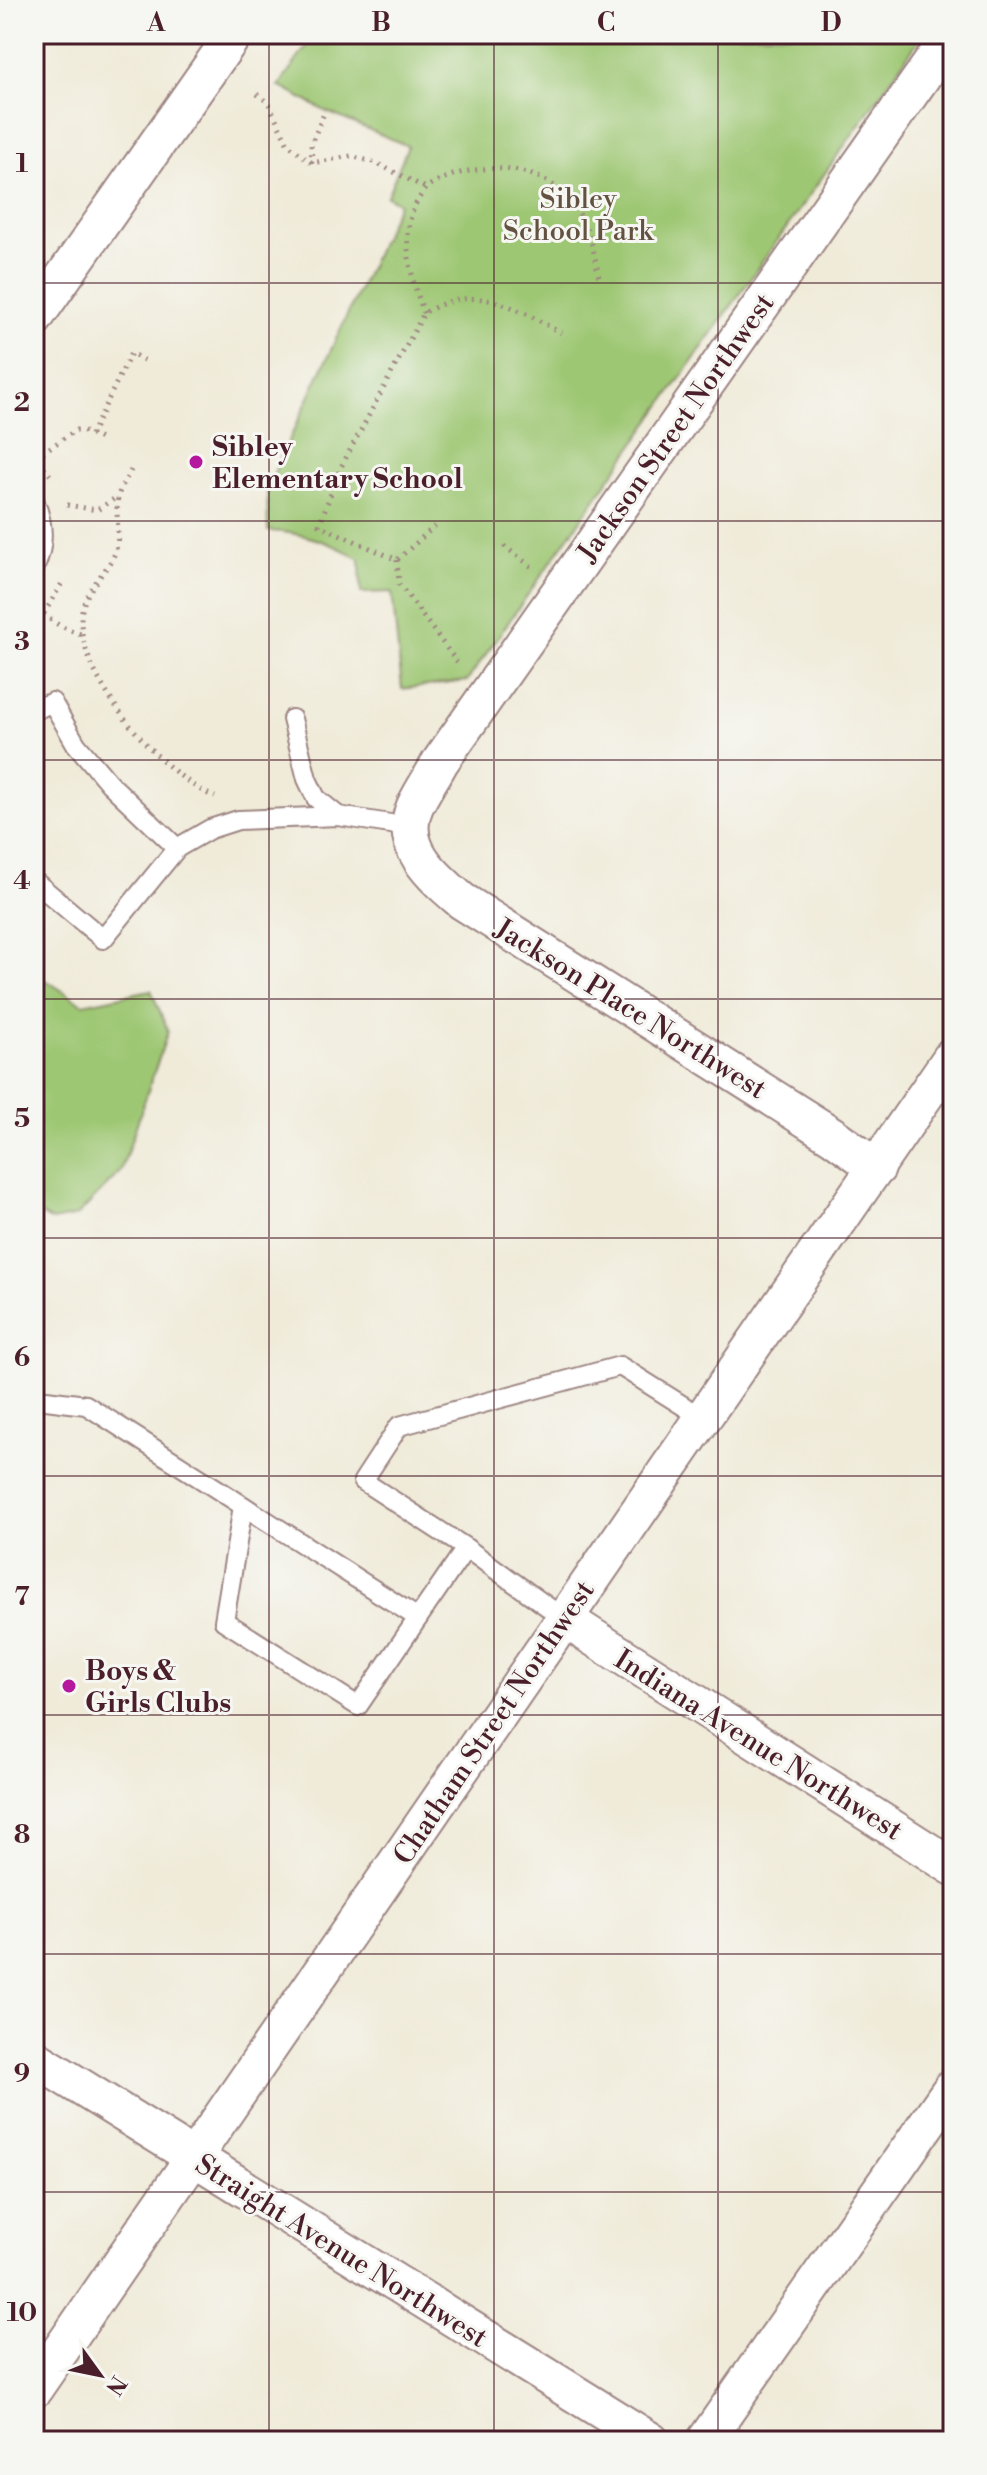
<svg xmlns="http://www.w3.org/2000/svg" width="987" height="2475" viewBox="0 0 987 2475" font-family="'Libre Bodoni',serif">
  <rect width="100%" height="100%" fill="#f6f6f2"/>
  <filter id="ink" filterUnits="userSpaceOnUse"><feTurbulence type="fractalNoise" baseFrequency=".0125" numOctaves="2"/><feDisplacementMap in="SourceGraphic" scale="16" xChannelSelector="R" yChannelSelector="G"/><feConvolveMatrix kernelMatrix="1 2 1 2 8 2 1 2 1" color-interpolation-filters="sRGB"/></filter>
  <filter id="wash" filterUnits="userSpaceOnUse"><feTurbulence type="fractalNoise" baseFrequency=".006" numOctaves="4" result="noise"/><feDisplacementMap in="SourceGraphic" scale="32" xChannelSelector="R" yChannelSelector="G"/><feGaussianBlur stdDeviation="1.8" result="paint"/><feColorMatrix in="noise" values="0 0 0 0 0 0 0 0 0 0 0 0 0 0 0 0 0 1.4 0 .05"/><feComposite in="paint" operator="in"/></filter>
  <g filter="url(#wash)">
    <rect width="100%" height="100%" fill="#f0ebd9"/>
    <!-- green -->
    <g fill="#9ec773" stroke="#74734f" stroke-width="2">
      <path d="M315,34H923L467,681L402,689L392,592L361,593L360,559C333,543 300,532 268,531L267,488L399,203L387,196L408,146L325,111L279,86Z"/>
      <path d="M34,979L47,981L83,1004L151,990L168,1031L121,1171L77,1216L52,1221L34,1210Z"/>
    </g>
  </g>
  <g filter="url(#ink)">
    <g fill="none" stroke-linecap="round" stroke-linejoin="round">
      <!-- lane casing -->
      <g stroke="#9d8582" stroke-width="22">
        <g id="lane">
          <path d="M34,500C44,523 45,546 34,569"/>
          <path d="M34,711L52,702L76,744L109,783L177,848"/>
          <path d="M292,719L307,779L316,798L338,816"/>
          <path d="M34,881L103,939L177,848L210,829L238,820L338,816L410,827"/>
          <path d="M34,1402L38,1399L86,1405L418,1618L466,1548L566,1620"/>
          <path d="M243,1506L224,1621L358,1706L418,1618"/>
          <path d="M466,1548L363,1481L399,1426L620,1366L701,1417"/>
        </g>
      </g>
      <!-- street casing -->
      <g stroke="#9d8582" stroke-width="40">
        <g id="street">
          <path d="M34,319L234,34"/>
          <path d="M877,1168L833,1136L462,901C435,878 397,847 415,806C422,791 432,777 440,762L952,34"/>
          <path d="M566,1620L953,1867"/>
          <path d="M34,2058L651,2441"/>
          <path d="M34,2389L953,1055"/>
          <path d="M705,2441L953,2086"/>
        </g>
      </g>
      <!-- path -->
      <g stroke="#9d8582" stroke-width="5" stroke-dasharray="2 6" stroke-linecap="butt">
        <path d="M257,94L268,102L288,144L312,163L351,156L376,163L426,188"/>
        <path d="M312,163L311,144L325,111"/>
        <path d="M424,313C410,275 395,224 426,189C431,183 440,180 447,177C488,162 543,165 572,203C589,225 594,251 599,278"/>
        <path d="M91,435L131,353L144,360"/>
        <path d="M34,455L50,475"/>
        <path d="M36,457L76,430H82L105,441"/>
        <path d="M131,470C127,478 119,489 118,498C115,516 121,535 115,553C107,571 89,586 83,606C66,666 163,777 215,797"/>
        <path d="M67,505L97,510L117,497"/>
        <path d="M435,526L397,560L319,525L341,467L424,313C476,282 513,306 561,333"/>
        <path d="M504,546L532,567"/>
        <path d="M397,560L399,584L457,662"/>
        <path d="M43,615L62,627L81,634"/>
        <path d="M34,626L43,615L64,580"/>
      </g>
      <!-- lane -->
      <use href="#lane" stroke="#fff" stroke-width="18"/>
      <!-- street -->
      <use href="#street" stroke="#fff" stroke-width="36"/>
    </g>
  </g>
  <!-- grid -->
  <path fill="none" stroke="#4a1f2b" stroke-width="2" stroke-opacity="0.55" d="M269,34V2441M494,34V2441M718,34V2441M34,283H953M34,521H953M34,760H953M34,999H953M34,1238H953M34,1476H953M34,1715H953M34,1954H953M34,2192H953"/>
  <!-- markers -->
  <g fill="#b5179e" stroke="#f6f6f2" stroke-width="3">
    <circle cx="196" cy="462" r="8"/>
    <circle cx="69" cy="1686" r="8"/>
  </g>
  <g text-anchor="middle" stroke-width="6" stroke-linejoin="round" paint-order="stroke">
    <!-- park labels -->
    <g font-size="28" fill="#635141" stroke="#f6f6f2">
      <text x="578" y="208">Sibley<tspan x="578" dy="32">School Park</tspan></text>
    </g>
    <!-- street labels -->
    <g font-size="28" fill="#4a1f2b" stroke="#f6f6f2">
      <text transform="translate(675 427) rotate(-55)" y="10">Jackson Street Northwest</text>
      <text transform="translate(631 1008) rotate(32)" y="10">Jackson Place Northwest</text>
      <text transform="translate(493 1722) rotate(-56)" y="10">Chatham Street Northwest</text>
      <text transform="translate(759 1744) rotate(32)" y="10">Indiana Avenue Northwest</text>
      <text transform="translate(342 2250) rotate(32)" y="10">Straight Avenue Northwest</text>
    </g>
    <!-- poi labels -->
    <g font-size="28" font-weight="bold" fill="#4a1f2b" stroke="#f6f6f2" text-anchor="start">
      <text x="212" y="456">Sibley<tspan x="212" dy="32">Elementary School</tspan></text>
      <text x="85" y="1680">Boys &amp;<tspan x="85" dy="32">Girls Clubs</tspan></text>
    </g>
  </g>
  <!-- margin -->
  <rect width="987" height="2475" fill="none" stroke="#f6f6f2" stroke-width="88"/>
  <!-- north arrow -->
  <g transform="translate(100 2375) rotate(123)" stroke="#f6f6f2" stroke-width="6" paint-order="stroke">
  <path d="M0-6L14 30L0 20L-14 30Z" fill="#4a1f2b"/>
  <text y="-12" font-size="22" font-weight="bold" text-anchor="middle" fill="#4a1f2b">N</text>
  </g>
  <rect x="44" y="44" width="899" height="2387" fill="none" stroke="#4a1f2b" stroke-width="3"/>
  <g font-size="26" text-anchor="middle" font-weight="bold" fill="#4a1f2b">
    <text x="156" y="31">A</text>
    <text x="381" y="31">B</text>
    <text x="606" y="31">C</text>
    <text x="831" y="31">D</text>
    <text x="22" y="172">1</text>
    <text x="22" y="411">2</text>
    <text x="22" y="650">3</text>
    <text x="22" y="889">4</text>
    <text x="22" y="1127">5</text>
    <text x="22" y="1366">6</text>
    <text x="22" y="1605">7</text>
    <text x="22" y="1843">8</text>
    <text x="22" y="2082">9</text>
    <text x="22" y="2321">10</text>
  </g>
</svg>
